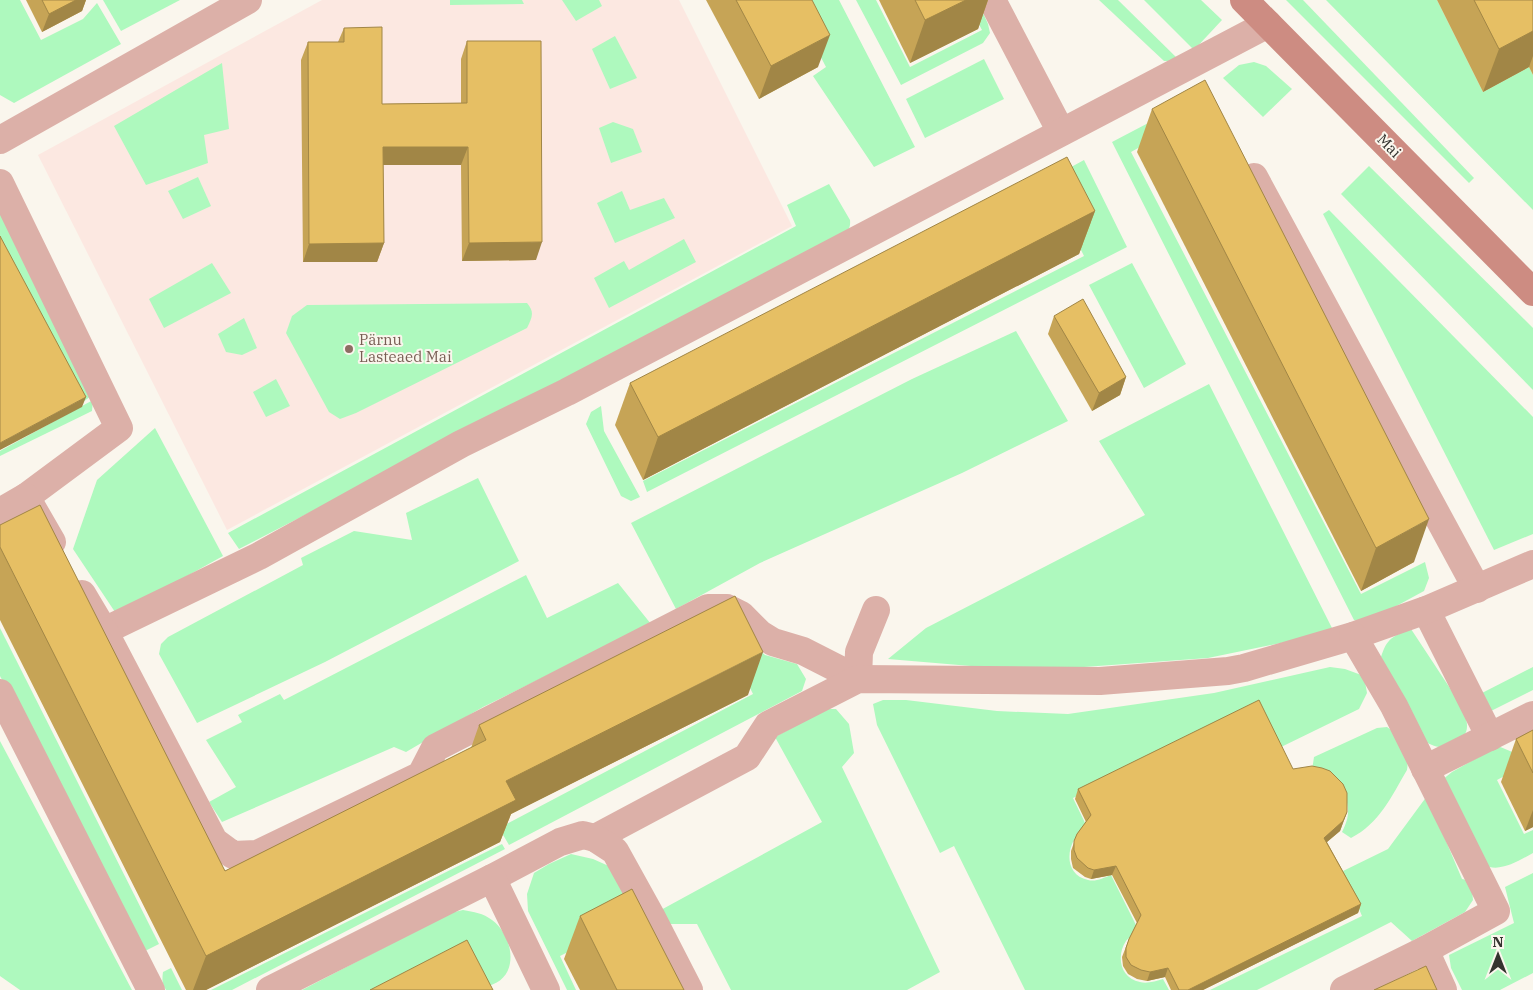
<svg xmlns="http://www.w3.org/2000/svg" width="1533" height="990" viewBox="0 0 1533 990" font-family="'IBM Plex Serif',serif">
  <rect width="100%" height="100%" fill="#faf6ed"/>
  <!-- education -->
  <path fill="#fce8e1" d="M322,0H679L792,226L227,530L38,155Z"/>
  <!-- green -->
  <g fill="#aef9be">
    <path d="M0,0H20L41,40L83,19L97,3L121,44L14,103L0,95Z"/>
    <path d="M103,0H180L121,31Z"/>
    <path d="M450,0H522L524,4L450,5Z"/>
    <path d="M562,0H599L602,6L576,21Z"/>
    <path d="M791,0H839L915,147L874,167L813,76L826,67Z"/>
    <path d="M856,0H876L910,67L982,30L966,0H977L988,24L990,33L983,43L901,85Z"/>
    <path d="M1099,0H1118L1180,61H1164Z"/>
    <path d="M1144,0H1201L1222,20L1194,50Z"/>
    <path d="M1286,0H1303L1474,178L1469,183Z"/>
    <path d="M1326,0H1437L1483,92L1529,67L1533,75V210Z"/>
    <path d="M615,36L637,78L610,89L592,49Z"/>
    <path d="M984,59L1004,99L925,138L906,99Z"/>
    <path d="M1254,62L1266,66L1292,89L1263,117L1223,78L1239,65Z"/>
    <path d="M222,63L229,129L204,135L208,163L146,185L114,126Z"/>
    <path d="M1196,98L1190,119L1131,152L1361,594L1425,562L1429,578L1424,591L1365,623L1354,620L1112,142Z"/>
    <path d="M613,122L633,129L642,152L611,163L599,128Z"/>
    <path d="M1084,160L1127,247L647,492L643,481L1084,256L1054,196L1009,201Z"/>
    <path d="M1369,166L1533,328V390L1341,194Z"/>
    <path d="M198,177L211,206L183,219L168,191Z"/>
    <path d="M829,184L850,220C851,229 847,232 840,239L239,549L228,533L796,226L787,205Z"/>
    <path d="M622,191L630,210L664,198L675,218L615,243L597,203Z"/>
    <path d="M0,208L91,396L83,402L0,244Z"/>
    <path d="M1329,210L1533,417V534L1494,550L1323,214Z"/>
    <path d="M684,239L696,262L609,308L594,278L624,261L629,270Z"/>
    <path d="M212,263L231,293L164,328L149,299Z"/>
    <path d="M1132,263L1186,364L1144,388L1089,285Z"/>
    <path d="M527,303C535,312 532,318 527,328L356,413L340,419L329,412L286,333L292,316L307,305Z"/>
    <path d="M244,318L257,348L242,355L226,352L218,334Z"/>
    <path d="M1016,331L1068,421L962,473L760,563L676,609L631,523L912,379Z"/>
    <path d="M276,379L290,406L266,417L253,392Z"/>
    <path d="M1209,384L1334,632L1208,658L1029,671L888,659L926,628L1145,515L1099,441Z"/>
    <path d="M93,400L92,411L0,456V451Z"/>
    <path d="M601,406L604,431L640,497L631,501L621,496L586,424L591,412Z"/>
    <path d="M155,428L223,556L117,615L73,549L97,480Z"/>
    <path d="M478,478L519,561L325,662L197,723L159,654L161,644L168,637L303,565L301,558L354,531L412,540L406,513Z"/>
    <path d="M526,575L547,618L618,583L651,624L483,707L406,752L394,747L222,822L209,802L236,787L206,740L242,722L238,715L280,694L284,700Z"/>
    <path d="M0,628L159,944L143,952L0,676Z"/>
    <path d="M1411,629L1463,708C1465,715 1469,725 1466,732C1463,739 1447,747 1439,747C1432,746 1426,742 1420,739L1381,657C1387,638 1393,636 1411,629Z"/>
    <path d="M723,634L749,641L765,655L797,664L806,679L802,691L509,845L499,828L753,694Z"/>
    <path d="M1330,667L1345,669L1364,676L1367,693L1359,709L1277,749L1256,708L1073,798L1087,827C1067,837 1060,874 1088,880C1096,882 1103,878 1111,875L1139,931C1135,934 1129,937 1126,941C1116,956 1120,978 1140,982C1147,984 1156,981 1163,979L1169,990H1025L954,846L940,853L877,725L873,704L883,700H906L997,711L1068,714L1214,693Z"/>
    <path d="M1533,667V690L1491,711L1482,693Z"/>
    <path d="M826,709H836L849,724L854,753L842,767L940,972L907,990H731L697,924H667L659,911L822,822L775,737Z"/>
    <path d="M1387,727C1400,735 1410,754 1407,770C1391,797 1380,823 1351,838L1342,832C1350,816 1349,810 1345,793L1312,770L1314,757L1377,728Z"/>
    <path d="M0,741L132,990H20L0,976Z"/>
    <path d="M1498,746L1517,754L1525,765L1497,780L1524,834L1533,830V853C1518,861 1500,873 1484,865L1442,780L1452,772Z"/>
    <path d="M1427,796L1462,879L1471,881L1473,900L1465,912L1412,941L1391,922L1257,990H1210L1362,916L1343,871L1388,849Z"/>
    <path d="M502,844L505,849L232,990H211Z"/>
    <path d="M571,854L593,859L611,867L627,887L618,927L560,956L576,990H567L528,911L527,894L534,873L549,864Z"/>
    <path d="M1533,873V973L1500,990H1462L1451,968L1449,955L1514,923L1505,887Z"/>
    <path d="M463,910C474,912 483,913 492,920C514,936 521,979 487,986L379,990H302L450,913Z"/>
    <path d="M171,968L182,990H166C162,984 162,979 163,972Z"/>
  </g>
  <g fill="none" stroke-linecap="round" stroke-linejoin="round">
    <!-- street -->
    <g stroke="#dcb0a8" stroke-width="28">
      <path d="M992,0L1061,132"/>
      <path d="M0,140L248,0"/>
      <path d="M1254,177L1477,589"/>
      <path d="M0,183L119,428L26,497"/>
      <path d="M0,512L26,497L52,542"/>
      <path d="M82,594L104,631L259,556L461,444L567,392L1268,24"/>
      <path d="M1426,610L1490,737"/>
      <path d="M104,631L214,841L233,855L257,854L421,775L435,748L708,608H727L741,615L760,634L773,642L803,651L858,679L859,652L876,610"/>
      <path d="M0,693L151,990"/>
      <path d="M1425,769L1533,715"/>
      <path d="M595,838L747,757L768,725L858,679L1100,681L1228,671L1244,668L1353,636L1426,610L1533,564"/>
      <path d="M492,878L560,842L583,835L595,838L615,851L651,916L689,990"/>
      <path d="M1425,950L1443,990"/>
      <path d="M270,990L492,878L546,990"/>
      <path d="M1344,990L1425,950L1496,911L1394,706L1353,636"/>
    </g>
    <!-- secondary -->
    <path stroke="#cd8c82" stroke-width="28" d="M1244,0L1533,292"/>
  </g>
  <!-- wall -->
  <g fill="#c6a456">
    <path d="M26,0H86L82,11L42,32Z"/>
    <path d="M706,0H812L818,67L759,99Z"/>
    <path d="M879,0H988L978,29L910,63Z"/>
    <path d="M1437,0H1533V75L1529,67L1483,92Z"/>
    <path d="M344,28L382,104L461,103V59L467,41L536,260L462,261L461,165H383L384,243L377,262H303L301,60L308,42H338Z"/>
    <path d="M1152,109L1414,562L1361,591L1137,152Z"/>
    <path d="M1095,211L1079,254L643,480L615,425L630,383Z"/>
    <path d="M1054,316L1126,377L1120,395L1092,411L1048,334Z"/>
    <path d="M0,525L225,871L471,748L479,725L748,695L511,814L500,842L206,990H186L0,620Z"/>
    <path d="M1533,730V827L1525,831L1501,782L1516,739Z"/>
    <path d="M1293,769L1347,812L1340,831L1327,842L1361,904L1358,913L1203,990H1171L1165,977L1147,981L1137,979L1128,974L1123,966L1122,957L1129,939L1137,923L1112,875L1091,879L1085,877L1073,868L1071,859V851L1077,834L1086,822L1075,799L1078,789Z"/>
    <path d="M580,916L684,990H580L564,959Z"/>
  </g>
  <!-- shaded-wall -->
  <g fill="#a18646">
    <path d="M76,0H86L82,11L42,32L49,14Z"/>
    <path d="M966,0H988L978,29L910,63L925,20Z"/>
    <path d="M1533,31V56L1529,67L1483,92L1499,49Z"/>
    <path d="M830,35L818,67L759,99L771,66Z"/>
    <path d="M383,147H468L461,165H376Z"/>
    <path d="M1095,211L1079,254L643,480L658,437Z"/>
    <path d="M542,242L536,260L462,261L469,243Z"/>
    <path d="M384,243L377,262H303L309,244Z"/>
    <path d="M1126,377L1120,395L1092,411L1099,393Z"/>
    <path d="M86,397L82,407L0,450V443Z"/>
    <path d="M1429,519L1414,562L1361,591L1376,548Z"/>
    <path d="M763,652L748,695L511,814L500,842L206,990H193L206,956L506,781Z"/>
    <path d="M1533,810V827L1525,831Z"/>
    <path d="M1347,812L1340,831L1321,847L1324,838Z"/>
    <path d="M1116,866L1112,875L1091,879L1094,870Z"/>
    <path d="M1361,904L1358,913L1203,990H1188Z"/>
    <path d="M1168,968L1165,977L1147,981L1150,972Z"/>
  </g>
  <!-- building -->
  <g fill="#e6bf64" stroke="#a18646">
    <path d="M42,0H76L49,14Z"/>
    <path d="M736,0H812L830,35L771,66Z"/>
    <path d="M915,0H966L925,20Z"/>
    <path d="M1474,0H1533V31L1499,49Z"/>
    <path d="M382,27V104L467,103V41H541L542,242L469,243L468,147H383L384,243L309,244L308,42H344V28Z"/>
    <path d="M1205,80L1429,519L1376,548L1152,109Z"/>
    <path d="M1067,157L1095,211L658,437L630,383Z"/>
    <path d="M0,236L86,397L0,443Z"/>
    <path d="M1083,299L1126,377L1099,393L1054,316Z"/>
    <path d="M40,505L225,871L486,740L479,725L735,596L763,652L506,781L516,800L206,956L0,547V525Z"/>
    <path d="M1259,700L1293,769L1312,766L1322,768L1330,771L1343,784L1347,793V812L1343,821L1324,838L1361,904L1188,990H1179L1168,968L1150,972L1141,970L1131,965L1126,957V948L1129,939L1141,915L1116,866L1094,870L1088,868L1077,858L1074,850V841L1077,834L1091,815L1078,789Z"/>
    <path d="M1533,730V773L1516,739Z"/>
    <path d="M632,889L684,990H617L580,916Z"/>
    <path d="M467,940L493,990H370Z"/>
    <path d="M1426,966L1437,990H1374Z"/>
  </g>
  <!-- markers -->
  <circle fill="#8d6e63" stroke="#faf6ed" stroke-width="2" cx="349" cy="349" r="5"/>
  <g text-anchor="middle" stroke-width="4" stroke-linejoin="round" paint-order="stroke">
    <!-- street labels -->
    <g font-size="15" fill="#34332f" stroke="#faf6ed">
      <text transform="translate(1389 146) rotate(45)" y="5">Mai</text>
    </g>
    <!-- education labels -->
    <g font-size="15" fill="#785e54" stroke="#faf6ed" text-anchor="start">
      <text x="359" y="345">Pärnu<tspan x="359" dy="17">Lasteaed Mai</tspan></text>
    </g>
  </g>
  <!-- north arrow -->
  <g transform="translate(1498 955)" stroke="#faf6ed" stroke-width="4" paint-order="stroke">
  <path d="M0-4L9 19L0 12L-9 19Z" fill="#34332f"/>
  <text y="-8" font-size="14" font-weight="bold" text-anchor="middle" fill="#34332f">N</text>
  </g>
</svg>
